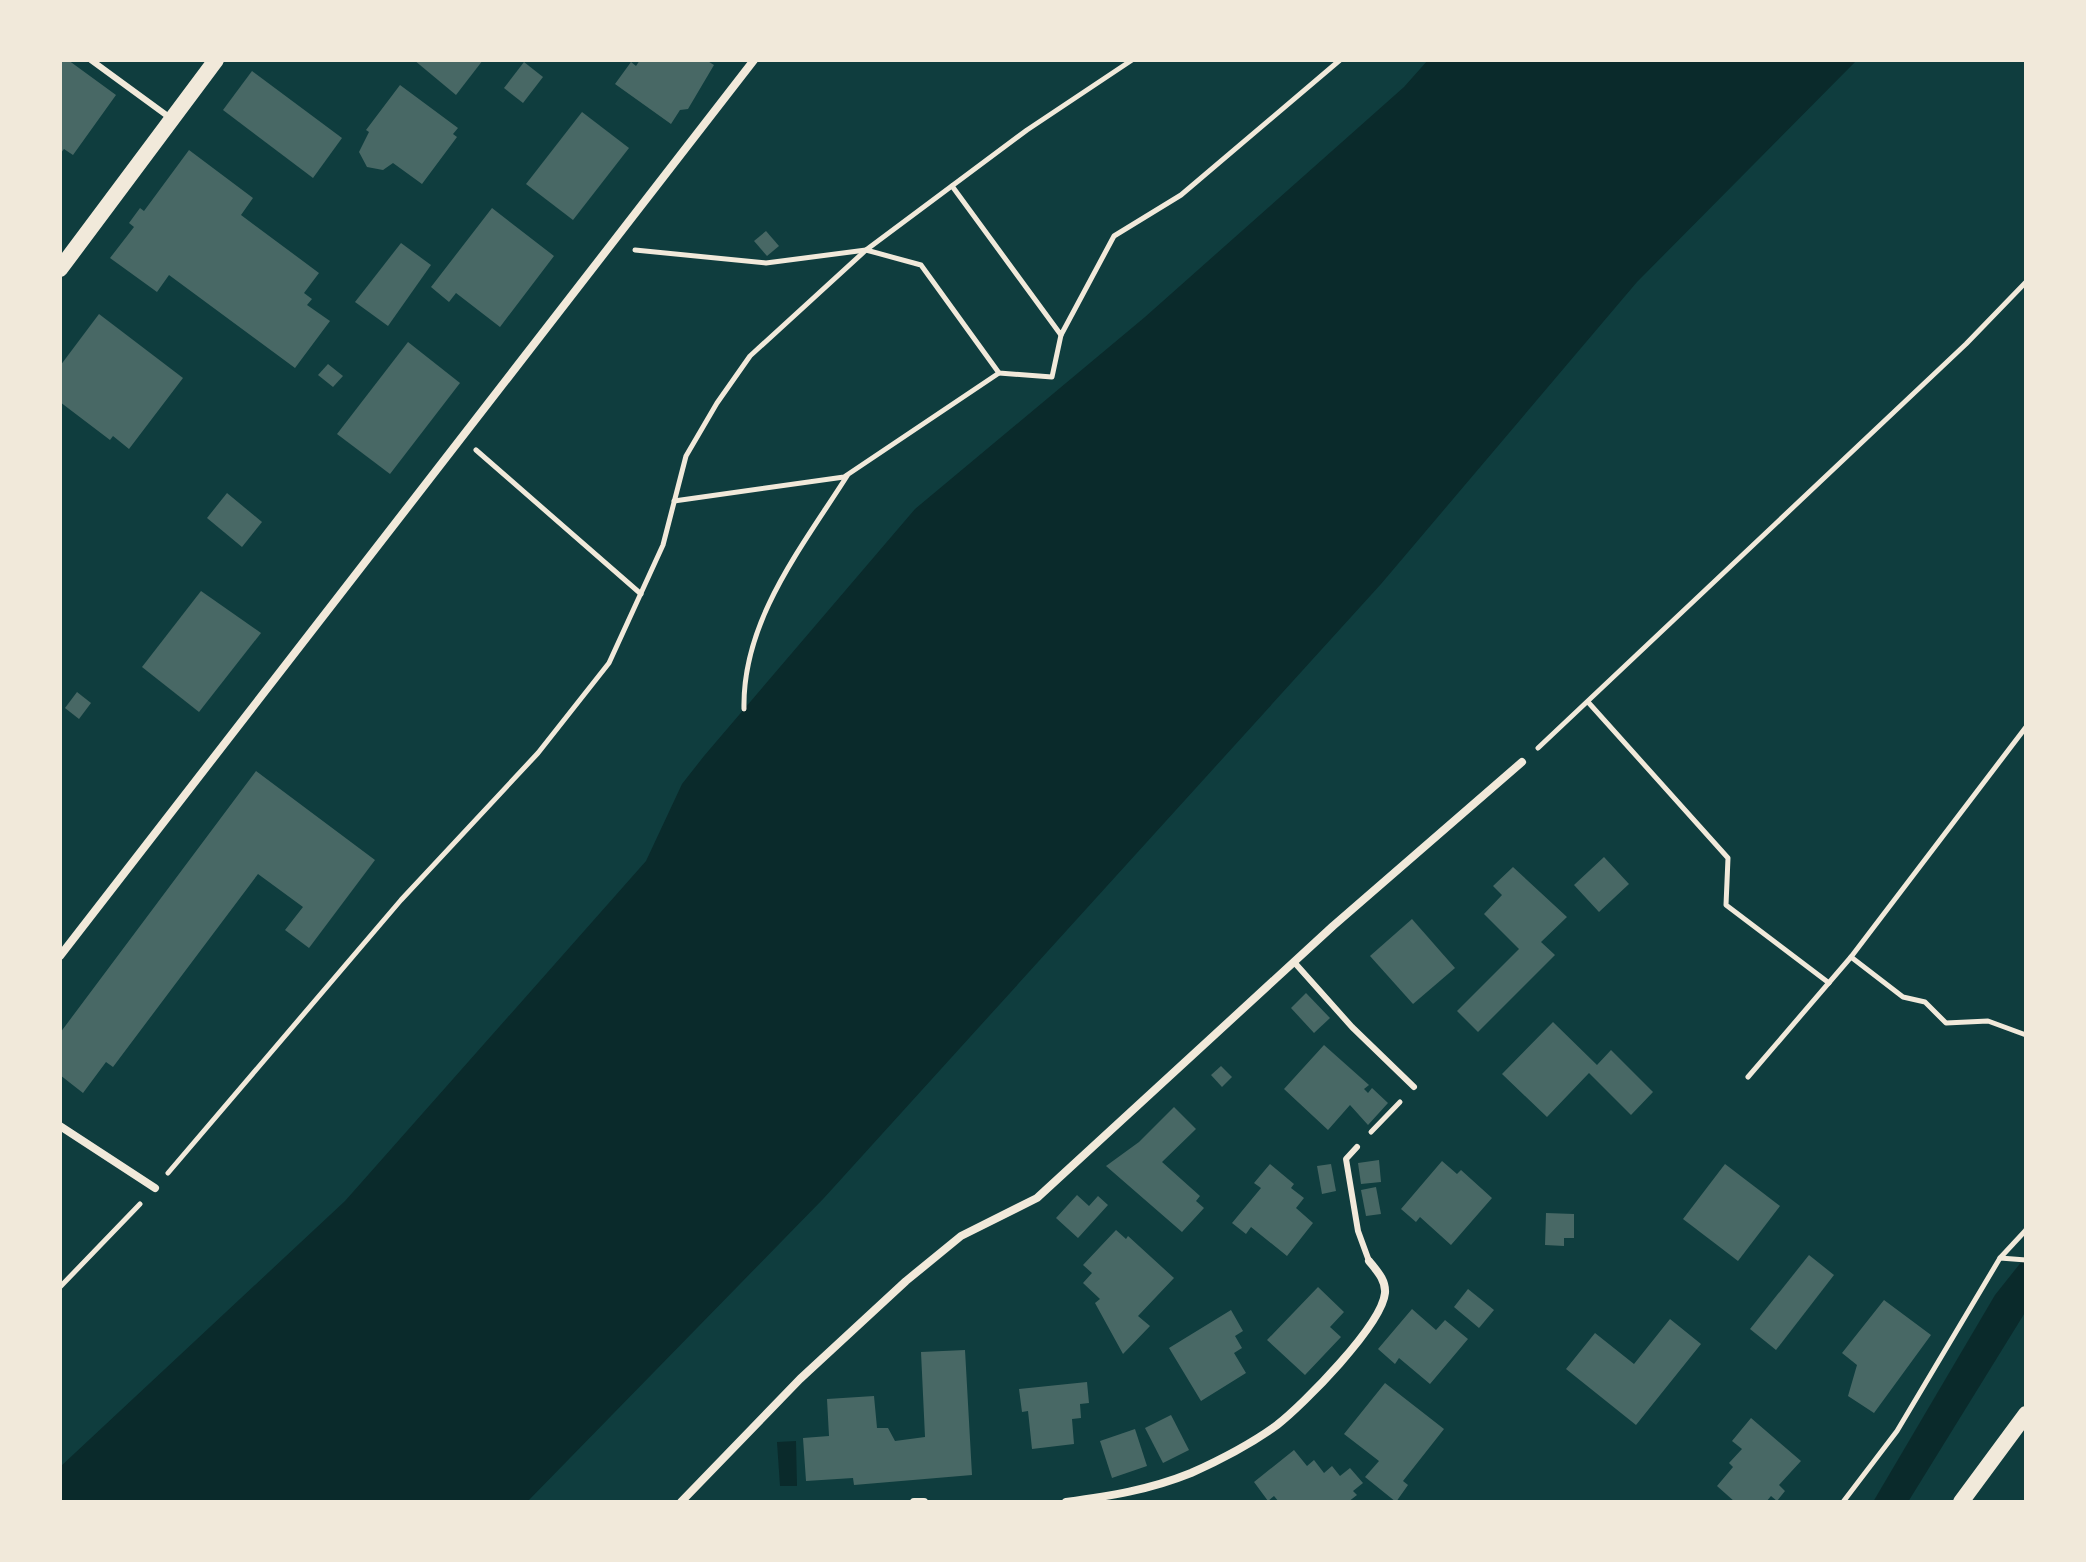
<svg xmlns="http://www.w3.org/2000/svg" width="2086" height="1562" viewBox="0 0 2086 1562" font-family="Figtree,sans-serif">
  <rect width="100%" height="100%" fill="#0f3d3e"/>
  <!-- water -->
  <g fill="#0a2a2b">
    <path d="M1428,60H1857L1637,282L1381,584L824,1198L527,1502H60V1467L345,1201L646,861L682,784L704,756L915,509L1145,317L1404,87Z"/>
    <path d="M2026,1256V1311L1908,1502H1873L1995,1295Z"/>
    <path d="M796,1441L797,1486H780L777,1442Z"/>
  </g>
  <!-- building -->
  <g fill="#486865">
    <path d="M60,60H68L116,95L73,155L64,149L60,154Z"/>
    <path d="M414,60H483L456,95Z"/>
    <path d="M640,60H706L714,65L688,109L680,110L671,124L615,84L631,62L636,66Z"/>
    <path d="M524,62L543,77L523,103L504,88Z"/>
    <path d="M252,71L342,138L313,178L223,110Z"/>
    <path d="M400,85L458,128L453,134L457,137L422,184L393,163L383,170L367,167L359,152L369,132L366,130Z"/>
    <path d="M582,112L629,148L573,220L526,184Z"/>
    <path d="M189,150L253,198L241,215L319,273L304,293L312,299L307,305L330,321L295,368L169,275L157,292L110,258L134,227L129,223L140,208L144,211Z"/>
    <path d="M492,208L554,256L500,327L456,293L449,302L431,287Z"/>
    <path d="M766,231L779,246L767,256L754,241Z"/>
    <path d="M401,243L431,265L388,326L355,302Z"/>
    <path d="M99,314L183,378L129,449L113,436L110,440L60,402V366Z"/>
    <path d="M408,342L460,383L390,474L337,434Z"/>
    <path d="M328,364L343,376L333,387L318,375Z"/>
    <path d="M227,493L262,522L242,547L207,518Z"/>
    <path d="M201,591L261,633L199,712L142,667Z"/>
    <path d="M77,692L91,703L79,719L65,708Z"/>
    <path d="M256,771L375,860L309,948L285,930L303,907L258,874L113,1067L106,1062L83,1093L60,1075V1033Z"/>
    <path d="M1604,857L1629,884L1599,912L1574,885Z"/>
    <path d="M1513,867L1567,917L1541,942L1555,955L1478,1032L1457,1011L1519,949L1484,914L1502,895L1493,886Z"/>
    <path d="M1412,919L1455,968L1413,1004L1370,956Z"/>
    <path d="M1306,993L1330,1018L1314,1033L1291,1008Z"/>
    <path d="M1553,1022L1597,1065L1611,1050L1653,1092L1631,1115L1589,1073L1547,1117L1502,1074Z"/>
    <path d="M1324,1045L1369,1085L1364,1089L1368,1093L1372,1088L1388,1103L1368,1125L1350,1105L1328,1130L1284,1089Z"/>
    <path d="M1221,1066L1232,1077L1222,1087L1211,1075Z"/>
    <path d="M1174,1107L1196,1129L1162,1162L1200,1196L1196,1201L1204,1208L1182,1232L1106,1166L1139,1142Z"/>
    <path d="M1379,1160L1381,1182L1361,1184L1358,1163Z"/>
    <path d="M1442,1161L1457,1174L1461,1170L1492,1198L1451,1245L1420,1217L1416,1222L1401,1209Z"/>
    <path d="M1270,1164L1294,1184L1291,1188L1304,1198L1296,1208L1313,1223L1287,1256L1251,1227L1246,1234L1232,1223L1261,1188L1254,1183Z"/>
    <path d="M1331,1164L1336,1191L1322,1194L1317,1166Z"/>
    <path d="M1725,1164L1780,1206L1738,1261L1683,1219Z"/>
    <path d="M1376,1187L1381,1214L1366,1216L1361,1190Z"/>
    <path d="M1077,1195L1089,1206L1098,1196L1108,1205L1078,1238L1056,1218Z"/>
    <path d="M1546,1213L1574,1214V1238H1564V1246L1545,1245Z"/>
    <path d="M1116,1230L1126,1239L1128,1236L1174,1278L1138,1316L1150,1326L1123,1354L1095,1303L1100,1299L1083,1283L1092,1273L1083,1265Z"/>
    <path d="M1809,1255L1834,1275L1776,1350L1750,1329Z"/>
    <path d="M1318,1287L1344,1312L1330,1327L1341,1337L1305,1375L1267,1340Z"/>
    <path d="M1468,1289L1494,1310L1479,1328L1454,1307Z"/>
    <path d="M1884,1300L1931,1335L1874,1413L1848,1396L1857,1365L1842,1353Z"/>
    <path d="M1412,1309L1436,1330L1445,1320L1468,1339L1430,1384L1399,1358L1395,1364L1378,1349Z"/>
    <path d="M1231,1310L1243,1331L1235,1336L1242,1348L1234,1353L1246,1373L1201,1401L1169,1348Z"/>
    <path d="M1670,1319L1701,1344L1636,1425L1566,1369L1595,1333L1634,1364Z"/>
    <path d="M965,1350L972,1475L854,1485L853,1478L806,1481L803,1438L829,1436L827,1399L874,1396L877,1428H888L895,1441L925,1437L921,1352Z"/>
    <path d="M1087,1382L1089,1403L1080,1404L1081,1418L1072,1419L1074,1444L1032,1449L1028,1411L1022,1412L1019,1389Z"/>
    <path d="M1385,1383L1444,1429L1403,1481L1408,1485L1396,1502L1365,1477L1379,1461L1344,1434Z"/>
    <path d="M1171,1415L1189,1450L1163,1463L1145,1428Z"/>
    <path d="M1751,1418L1801,1461L1779,1485L1785,1491L1777,1501L1771,1496L1766,1502H1735L1717,1486L1733,1467L1729,1463L1742,1449L1732,1441Z"/>
    <path d="M1135,1429L1147,1466L1112,1478L1100,1441Z"/>
    <path d="M1294,1450L1307,1466L1314,1460L1324,1473L1332,1466L1340,1476L1350,1468L1363,1483L1353,1491L1357,1495L1348,1502H1279L1274,1496L1268,1501L1254,1482Z"/>
  </g>
  <g fill="none" stroke-linecap="round" stroke-linejoin="round">
    <!-- path -->
    <g stroke="#f1e9da" stroke-width="5">
      <path d="M952,186L1061,335L1114,236L1181,195L1340,60"/>
      <path d="M635,250L766,263L866,250L921,265L999,373L1052,377L1061,335"/>
      <path d="M476,450L641,594"/>
      <path d="M674,501L844,477L999,373"/>
      <path d="M1588,702L1728,858L1726,905L1829,983"/>
      <path d="M744,709C742,621 802,547 847,476"/>
      <path d="M1538,748L1966,344L2026,282"/>
      <path d="M1851,957L1903,997L1925,1002L1946,1023L1988,1021L2026,1035"/>
      <path d="M1748,1077L1851,957L2026,727"/>
      <path d="M1371,1132L1400,1102"/>
      <path d="M168,1173L401,900L538,753L609,663L663,545L686,456L717,403L750,356L866,250L1027,130L1132,60"/>
      <path d="M2000,1258L2026,1230"/>
      <path d="M60,1287L140,1204"/>
      <path d="M1843,1502L1897,1431L2000,1258L2026,1260"/>
    </g>
    <!-- service -->
    <g stroke="#f1e9da" stroke-width="6">
      <path d="M91,60L169,117"/>
      <path d="M1294,962L1352,1027L1414,1087"/>
      <path d="M1357,1147L1346,1159L1358,1231L1369,1261"/>
    </g>
    <!-- minor -->
    <g stroke="#f1e9da" stroke-width="8">
      <path d="M60,956L754,60"/>
      <path d="M60,1126L155,1188"/>
      <path d="M681,1502L800,1379L906,1281L961,1236L1037,1198L1333,926L1522,762"/>
      <path d="M914,1502H924"/>
      <path d="M1066,1502C1110,1496 1149,1490 1191,1473C1220,1460 1251,1444 1277,1425C1303,1405 1382,1325 1385,1293C1386,1280 1377,1271 1369,1261"/>
    </g>
    <!-- secondary -->
    <g stroke="#f1e9da" stroke-width="16">
      <path d="M60,269L216,60"/>
      <path d="M1961,1502L2026,1414"/>
    </g>
  </g>
  <!-- border -->
  <rect width="2086" height="1562" fill="none" stroke="#f1e9da" stroke-width="124"/>
</svg>
